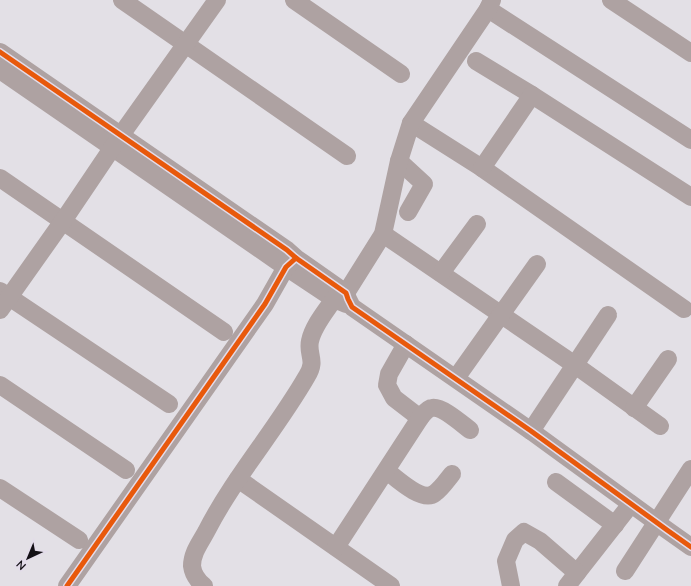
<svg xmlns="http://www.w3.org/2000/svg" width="691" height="586" viewBox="0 0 691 586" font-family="'Nunito Sans',sans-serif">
  <rect width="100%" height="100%" fill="#e3e0e6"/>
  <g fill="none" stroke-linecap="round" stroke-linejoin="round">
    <!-- minor -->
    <g stroke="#aea2a2" stroke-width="18">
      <path d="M122,0L347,156"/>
      <path d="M294,0L401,74"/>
      <path d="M611,0L691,53"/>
      <path d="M488,9L691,140"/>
      <path d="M0,52L287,250L296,258L346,293L348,299L352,307L531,431L667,530L691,547"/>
      <path d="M476,61L532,95"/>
      <path d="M0,70L277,261L331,297"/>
      <path d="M411,123L482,168L684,309"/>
      <path d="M399,161L424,184L408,212"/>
      <path d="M482,168L532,95L691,197"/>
      <path d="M0,178L224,332"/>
      <path d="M383,234L575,365L660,426"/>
      <path d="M441,273L477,224"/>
      <path d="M0,291L169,404"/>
      <path d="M346,293L383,234L399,161L411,123L488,9L492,0"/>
      <path d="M0,310L63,221L121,135L217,0"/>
      <path d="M406,344L389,374L387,385L394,398L420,418"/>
      <path d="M456,378L537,264"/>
      <path d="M0,385L126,470"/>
      <path d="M634,408L668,359"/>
      <path d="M531,431L608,315"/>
      <path d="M387,471C397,479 423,503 435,493C442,488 447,480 452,474"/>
      <path d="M238,479L391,586"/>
      <path d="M556,482L615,525"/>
      <path d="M0,488L79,540"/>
      <path d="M336,547L420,418C423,414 428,408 432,408C442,406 462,424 470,430"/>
      <path d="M625,571L691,469"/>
      <path d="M577,573L631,504"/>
      <path d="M67,586L265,304L286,267L295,258"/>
      <path d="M204,586C198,581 193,574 192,566C192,553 200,543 206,532C234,477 276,430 307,376C317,360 307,355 310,341C313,326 326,311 334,299L346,304"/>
      <path d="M511,586L506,561L515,540L524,532L540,541L577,573L567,586"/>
    </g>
    <!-- cycleway casing -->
    <g stroke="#e3dcea" stroke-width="8">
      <g id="cycleway">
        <path d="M0,52L287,250L296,258L346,293L348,299L352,307L531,431L667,530L691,547"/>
        <path d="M67,586L265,304L286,267L296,258"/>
      </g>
    </g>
    <!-- cycleway -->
    <use href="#cycleway" stroke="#e8590c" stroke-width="5"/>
  </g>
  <!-- north arrow -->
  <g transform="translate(28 558) rotate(224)" stroke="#e3dcea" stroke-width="3" paint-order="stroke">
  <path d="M0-3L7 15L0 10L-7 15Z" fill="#131015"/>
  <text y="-6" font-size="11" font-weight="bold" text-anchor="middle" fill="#131015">N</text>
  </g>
</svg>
